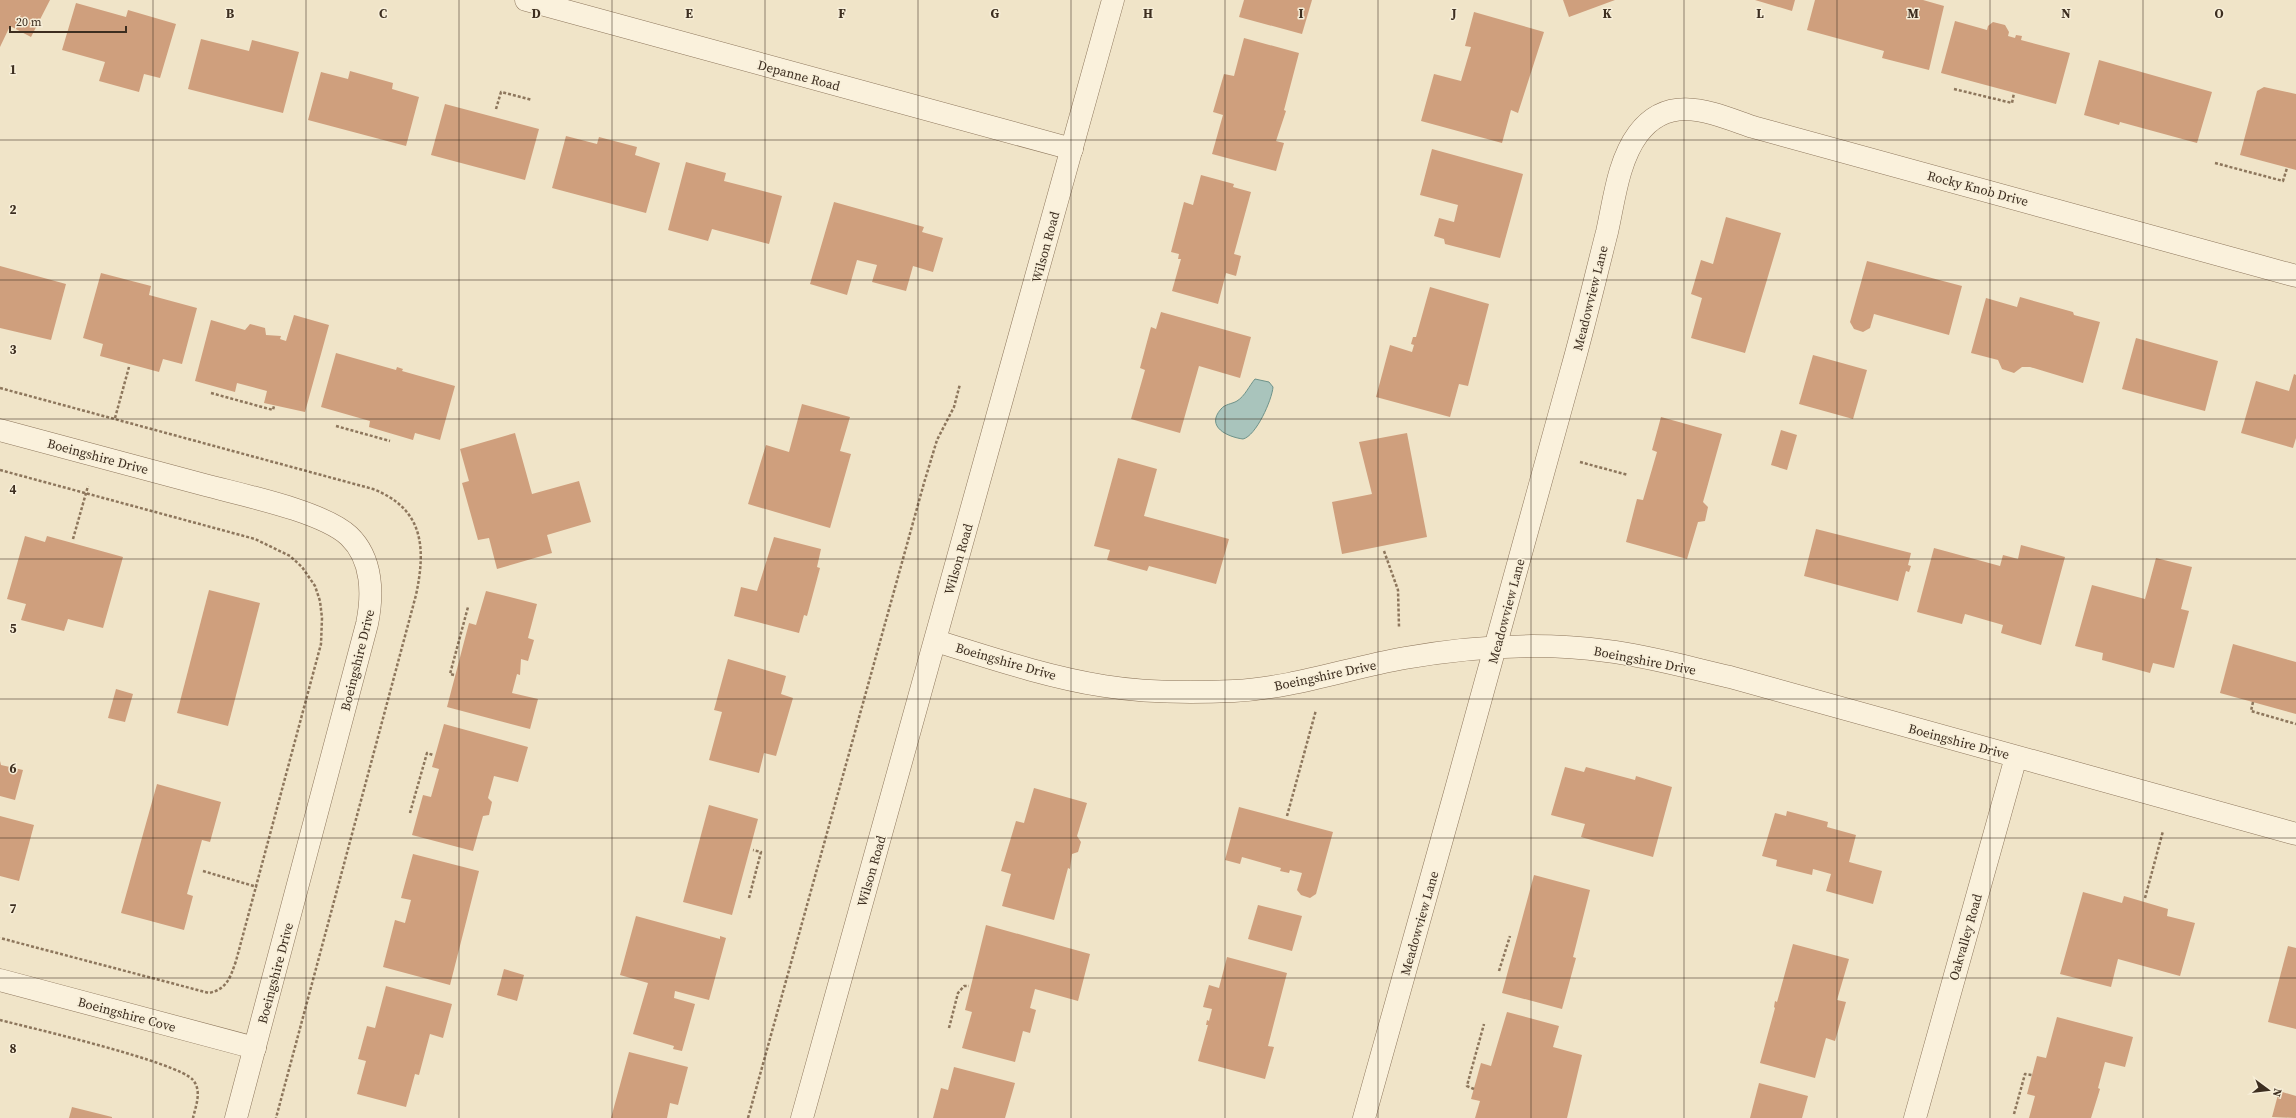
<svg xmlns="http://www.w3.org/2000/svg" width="2296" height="1118" viewBox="0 0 2296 1118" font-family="'Source Serif 4',serif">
  <rect width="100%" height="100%" fill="#f0e4c8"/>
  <!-- water -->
  <path fill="#a9c4bc" stroke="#6f938a" d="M1255,379L1269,382L1273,387C1272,400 1256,436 1243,439C1228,437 1205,427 1221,409C1225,404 1232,404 1237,401C1245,396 1249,386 1255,379Z"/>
  <!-- building -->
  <g fill="#cf9f7d">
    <path d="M0,0H50L31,37L10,26L0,47Z"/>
    <path d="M1244,0H1312L1302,34L1239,17Z"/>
    <path d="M1563,0H1615L1569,17Z"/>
    <path d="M1755,0H1795L1792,11Z"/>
    <path d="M1815,0H1923L1944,6L1929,70L1882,58L1884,51L1807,30Z"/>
    <path d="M76,3L126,17L128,10L176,24L160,78L144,74L139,92L99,81L105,62L62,50Z"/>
    <path d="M1474,12L1544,32L1518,113L1511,110L1502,143L1421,121L1434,74L1461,81L1471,47L1465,46Z"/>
    <path d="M1955,21L1987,30L1988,26L1993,22L2005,25L2009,32L2008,36L2015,38L2016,35L2022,36L2021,40L2070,53L2056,104L1941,73Z"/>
    <path d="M1244,38L1299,53L1284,110L1286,111L1276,141L1284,143L1276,171L1212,154L1223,115L1213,112L1224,74L1234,76Z"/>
    <path d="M201,39L249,51L252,40L299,52L283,113L188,89Z"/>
    <path d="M2099,60L2212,92L2197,143L2120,122L2119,125L2084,115Z"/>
    <path d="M350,71L393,83L392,89L419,97L406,146L308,120L321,72L348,79Z"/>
    <path d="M2264,87L2296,94V170L2240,155L2257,91Z"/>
    <path d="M445,104L539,129L525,180L431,155Z"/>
    <path d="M566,136L597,144L599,137L637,147L635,155L660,163L646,213L552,188Z"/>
    <path d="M1432,149L1523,174L1500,258L1445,244L1444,239L1434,236L1439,218L1454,222L1458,205L1420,195Z"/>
    <path d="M686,162L726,173L724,181L782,196L769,244L712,229L708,241L668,230Z"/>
    <path d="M1201,175L1234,184L1233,187L1251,192L1234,254L1241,256L1236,276L1226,273L1218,304L1172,291L1181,259H1178L1179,254L1171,252L1184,202L1193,205Z"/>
    <path d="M834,202L924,227L922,232L943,238L933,272L913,266L906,291L872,282L877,265L857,260L847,295L810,284Z"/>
    <path d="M1726,217L1781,233L1745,353L1691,338L1702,298L1691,294L1701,260L1713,264Z"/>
    <path d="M1867,261L1962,286L1949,335L1874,314L1870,328L1863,332L1854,329L1850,322Z"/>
    <path d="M0,266L66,284L51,340L0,328Z"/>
    <path d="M101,273L151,286L149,295L197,308L182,364L163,359L159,372L100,356L103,344L83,338Z"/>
    <path d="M1430,287L1489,304L1468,386L1459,384L1450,417L1376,397L1390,345L1412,352L1414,345L1411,344L1413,337H1416Z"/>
    <path d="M2020,297L2073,312L2074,315L2100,322L2083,383L2030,367H2022L2014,373L2002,369L1998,360L1971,353L1986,298L2017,307Z"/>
    <path d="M1161,312L1251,337L1240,378L1199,366L1180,433L1131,419L1145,370L1140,368L1151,327L1156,329Z"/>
    <path d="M294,315L329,325L305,412L264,403L267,391L237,383L235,392L195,381L211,320L245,330L250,324L265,328L266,335L281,336L280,339L286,341Z"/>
    <path d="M2136,338L2218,361L2205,411L2122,389Z"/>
    <path d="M336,353L396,370L397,367L403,369L402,371L455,386L440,440L415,433L413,440L369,427L370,421L321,407Z"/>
    <path d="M1813,355L1867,370L1853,419L1799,404Z"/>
    <path d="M2294,374L2296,375V438L2293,448L2241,433L2256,381L2289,391Z"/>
    <path d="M802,404L850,417L840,451L851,454L830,528L748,504L766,445L789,452Z"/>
    <path d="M1661,417L1722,434L1703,502L1708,507L1705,521L1698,522L1687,559L1626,542L1637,499L1643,500L1657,452L1652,450Z"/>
    <path d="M1781,430L1797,435L1787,470L1771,465Z"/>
    <path d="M515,433L532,494L579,481L591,522L547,535L552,553L497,569L489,538L478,540L462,483L469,481L460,449Z"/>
    <path d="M1407,433L1427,537L1342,554L1332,502L1372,494L1359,442Z"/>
    <path d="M1118,458L1157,469L1144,516L1229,539L1216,584L1149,566L1147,571L1107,560L1110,550L1094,546Z"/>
    <path d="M1816,529L1911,553L1908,565L1911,566L1909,572L1906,571L1898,601L1804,576Z"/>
    <path d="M25,536L45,542L47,536L123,557L103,628L68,619L64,631L21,620L26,604L7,599Z"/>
    <path d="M774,537L821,549L817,567L820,568L807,616L804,615L799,633L734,616L741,587L757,591Z"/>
    <path d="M2021,545L2065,557L2041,645L2001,633L2003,625L1965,614L1962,624L1917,612L1934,548L2000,566L2003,555L2018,559Z"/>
    <path d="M2156,558L2192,567L2181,609L2189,611L2174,668L2153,663L2150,673L2102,660L2103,653L2075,646L2092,585L2145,599Z"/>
    <path d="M209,590L260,603L228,726L177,713Z"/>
    <path d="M486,591L537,604L528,638L534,640L528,661L521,659L520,675L517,674L512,693L538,699L530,729L447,707L469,623L476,625Z"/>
    <path d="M2233,644L2296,662V714L2220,693Z"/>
    <path d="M728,659L786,676L781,694L793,698L776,756L764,753L759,773L709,760L722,712L714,710Z"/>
    <path d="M116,689L133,694L125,722L108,718Z"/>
    <path d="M444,724L528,747L518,782L494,776L488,798L492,802L489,815L483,816L473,851L412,835L423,795L431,797L439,769L432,767Z"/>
    <path d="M0,761L1,765L23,770L15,800L0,796Z"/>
    <path d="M1565,767L1584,772L1586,767L1635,780L1636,776L1672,787L1653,857L1581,837L1585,824L1551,815Z"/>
    <path d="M157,784L221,802L210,842L202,840L187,894L193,896L184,930L121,913Z"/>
    <path d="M1034,788L1087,803L1077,836L1081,842L1078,852L1072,854L1070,869L1068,868L1054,920L1002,906L1011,874L1001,871L1016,821L1024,823Z"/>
    <path d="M709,805L758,819L732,915L683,902Z"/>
    <path d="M1239,807L1333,832L1316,894L1310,898L1301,895L1297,890L1302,873L1290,870L1289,873L1280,871L1281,868L1242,857L1240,864L1225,860Z"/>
    <path d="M1787,811L1828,822L1827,827L1856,835L1849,862L1882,871L1873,904L1826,891L1831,874L1813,869L1812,875L1776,866L1777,860L1762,856L1775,813L1786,816Z"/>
    <path d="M0,816L34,825L19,881L0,876Z"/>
    <path d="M413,854L479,871L450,985L383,967L395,920L405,923L411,900L401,898Z"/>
    <path d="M1534,875L1590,890L1573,957L1576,958L1562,1009L1502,993Z"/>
    <path d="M2083,892L2122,903L2124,896L2168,909L2167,916L2195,923L2180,976L2118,959L2111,987L2060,974Z"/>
    <path d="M1258,905L1302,916L1292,951L1248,939Z"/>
    <path d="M636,916L720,939V936L726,938L709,1000L675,991L674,998L695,1004L682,1051L673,1049L674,1046L633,1034L648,983L620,975Z"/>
    <path d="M986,925L1090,954L1078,1001L1035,989L1030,1008L1036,1010L1030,1033L1023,1031L1015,1062L962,1048L972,1012L965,1010Z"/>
    <path d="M1793,944L1849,959L1837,1000L1846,1002L1835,1041L1826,1038L1815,1078L1760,1063L1775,1008L1774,1007L1775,1001L1777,1002Z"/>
    <path d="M2288,946L2296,948V1029L2268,1022Z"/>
    <path d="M1227,957L1287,973L1268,1046L1274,1047L1265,1079L1198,1061L1208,1025H1206L1207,1020L1209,1021L1212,1009L1203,1007L1209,985L1219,988Z"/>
    <path d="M504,969L524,975L517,1001L497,995Z"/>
    <path d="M386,986L452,1004L443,1038L430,1034L419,1075L415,1074L406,1107L357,1094L366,1061L358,1059L367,1026L375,1028Z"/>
    <path d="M1507,1012L1559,1026L1553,1047L1582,1055L1567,1118H1475L1480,1101L1471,1099L1481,1063L1491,1066Z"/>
    <path d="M2057,1017L2133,1037L2125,1067L2105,1062L2098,1088L2100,1089L2091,1118H2029L2035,1096L2027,1094L2037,1056L2046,1058Z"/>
    <path d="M629,1052L688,1067L678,1105L670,1103L667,1118H611Z"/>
    <path d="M954,1067L1015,1083L1005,1118H933L941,1088L948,1090Z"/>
    <path d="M1759,1083L1808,1096L1802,1118H1750Z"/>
    <path d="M2279,1091L2296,1096V1118L2272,1117Z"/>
    <path d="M72,1107L112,1117V1118H69Z"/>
  </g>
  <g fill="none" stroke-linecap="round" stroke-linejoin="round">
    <!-- minor casing -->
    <g stroke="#8d765c" stroke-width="23">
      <g id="minor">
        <path d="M526,0L1072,149"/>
        <path d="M0,430C68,448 136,467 205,485C242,495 322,511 349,536C373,559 373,595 367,624L236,1118"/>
        <path d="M936,641C991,658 1047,677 1104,686C1147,693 1191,693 1234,691C1293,688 1348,668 1405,658C1472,646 1540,642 1607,651C1649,656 1690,668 1730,677L2296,834"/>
        <path d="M0,980L255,1048"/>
        <path d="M1364,1118C1433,869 1504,622 1571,372C1584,326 1595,279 1607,232C1614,201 1618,161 1638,134C1669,92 1712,113 1753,127L2296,276"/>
        <path d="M1915,1118L2016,757"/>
      </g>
    </g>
    <!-- tertiary casing -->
    <g stroke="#8d765c" stroke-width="23">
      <path id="tertiary" d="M802,1118L1113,0"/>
    </g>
    <!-- path -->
    <g stroke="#8d765c" stroke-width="2.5" stroke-dasharray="3 2" stroke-linecap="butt">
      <path d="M1954,89L2012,103L2014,93"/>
      <path d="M496,109L501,92L532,100"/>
      <path d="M2215,163L2283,181L2287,168"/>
      <path d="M0,388L373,489C424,509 426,548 416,595L276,1118"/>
      <path d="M211,393L273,410L274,406"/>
      <path d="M115,418L129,367"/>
      <path d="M336,426L390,441"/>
      <path d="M1580,462L1628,475"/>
      <path d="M0,470L255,539L290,556L302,567L315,586L320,601L322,618L321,644L236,961C230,978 227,989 209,993L0,938"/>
      <path d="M73,539L88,486"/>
      <path d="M1384,551L1398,590L1399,627"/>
      <path d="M454,675L450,674L468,607"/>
      <path d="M2253,702L2251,711L2296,724"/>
      <path d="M410,813L427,753L433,755"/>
      <path d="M1287,816L1316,710"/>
      <path d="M203,871L257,887"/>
      <path d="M749,898L761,852L753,850"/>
      <path d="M2145,898L2163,831"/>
      <path d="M1499,971L1510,936"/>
      <path d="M0,1020C31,1028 178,1062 193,1080C202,1091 196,1105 193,1118"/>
      <path d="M949,1028L958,993L964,986H969"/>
      <path d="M1474,1089L1467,1086L1468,1082L1484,1024"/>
      <path d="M2014,1114L2025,1074L2032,1075"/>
      <path d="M748,1118L924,483L937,440L954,407L960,384"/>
    </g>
    <!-- minor -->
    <use href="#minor" stroke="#faf1dc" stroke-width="22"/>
    <!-- tertiary -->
    <use href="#tertiary" stroke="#faf1dc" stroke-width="22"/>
  </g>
  <!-- grid -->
  <path fill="none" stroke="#3d2e20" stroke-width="1" stroke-opacity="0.55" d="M153,0V1118M306,0V1118M459,0V1118M612,0V1118M765,0V1118M918,0V1118M1071,0V1118M1225,0V1118M1378,0V1118M1531,0V1118M1684,0V1118M1837,0V1118M1990,0V1118M2143,0V1118M0,140H2296M0,280H2296M0,419H2296M0,559H2296M0,699H2296M0,838H2296M0,978H2296"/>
  <g text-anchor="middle" stroke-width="3" stroke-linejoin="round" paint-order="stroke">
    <!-- street labels -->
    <g font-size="13" fill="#3d2e20" stroke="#f7eed8">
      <text transform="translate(799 75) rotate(15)" y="5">Depanne Road</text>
      <text transform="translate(1978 188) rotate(15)" y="5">Rocky Knob Drive</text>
      <text transform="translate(1045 247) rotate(-75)" y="5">Wilson Road</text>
      <text transform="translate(1590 298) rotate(-76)" y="5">Meadowview Lane</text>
      <text transform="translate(98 456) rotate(15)" y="5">Boeingshire Drive</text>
      <text transform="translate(958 559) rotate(-74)" y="5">Wilson Road</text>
      <text transform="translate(1506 611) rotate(-75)" y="5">Meadowview Lane</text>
      <text transform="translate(357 660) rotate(-76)" y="5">Boeingshire Drive</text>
      <text transform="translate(1645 660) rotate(11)" y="5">Boeingshire Drive</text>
      <text transform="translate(1006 661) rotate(16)" y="5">Boeingshire Drive</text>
      <text transform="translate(1325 675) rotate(-12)" y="5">Boeingshire Drive</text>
      <text transform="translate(1959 741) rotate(15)" y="5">Boeingshire Drive</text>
      <text transform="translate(871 871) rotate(-74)" y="5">Wilson Road</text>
      <text transform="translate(1419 923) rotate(-74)" y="5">Meadowview Lane</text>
      <text transform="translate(1965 937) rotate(-74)" y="5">Oakvalley Road</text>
      <text transform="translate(275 973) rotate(-75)" y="5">Boeingshire Drive</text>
      <text transform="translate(127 1014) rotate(15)" y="5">Boeingshire Cove</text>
    </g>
  </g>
  <g font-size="13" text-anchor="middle" font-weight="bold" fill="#3d2e20" stroke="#f7eed8" stroke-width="3" stroke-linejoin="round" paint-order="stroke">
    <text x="230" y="18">B</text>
    <text x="383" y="18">C</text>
    <text x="536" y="18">D</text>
    <text x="689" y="18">E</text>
    <text x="842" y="18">F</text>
    <text x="995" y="18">G</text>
    <text x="1148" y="18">H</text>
    <text x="1301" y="18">I</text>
    <text x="1454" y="18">J</text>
    <text x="1607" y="18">K</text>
    <text x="1760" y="18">L</text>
    <text x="1913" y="18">M</text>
    <text x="2066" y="18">N</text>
    <text x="2219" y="18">O</text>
    <text x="13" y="74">1</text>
    <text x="13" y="214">2</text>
    <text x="13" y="354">3</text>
    <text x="13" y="494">4</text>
    <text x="13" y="633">5</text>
    <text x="13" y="773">6</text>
    <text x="13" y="913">7</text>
    <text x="13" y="1053">8</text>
  </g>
  <!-- north arrow -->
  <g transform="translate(2268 1090) rotate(105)" stroke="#f7eed8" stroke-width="3" paint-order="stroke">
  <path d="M0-3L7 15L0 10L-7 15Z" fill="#3d2e20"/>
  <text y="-6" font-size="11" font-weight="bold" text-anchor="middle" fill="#3d2e20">N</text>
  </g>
  <!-- scale -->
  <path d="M10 26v6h116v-6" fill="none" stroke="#3d2e20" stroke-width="2"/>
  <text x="16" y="26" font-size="12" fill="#3d2e20" stroke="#f7eed8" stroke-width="3" paint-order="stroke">20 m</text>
</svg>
